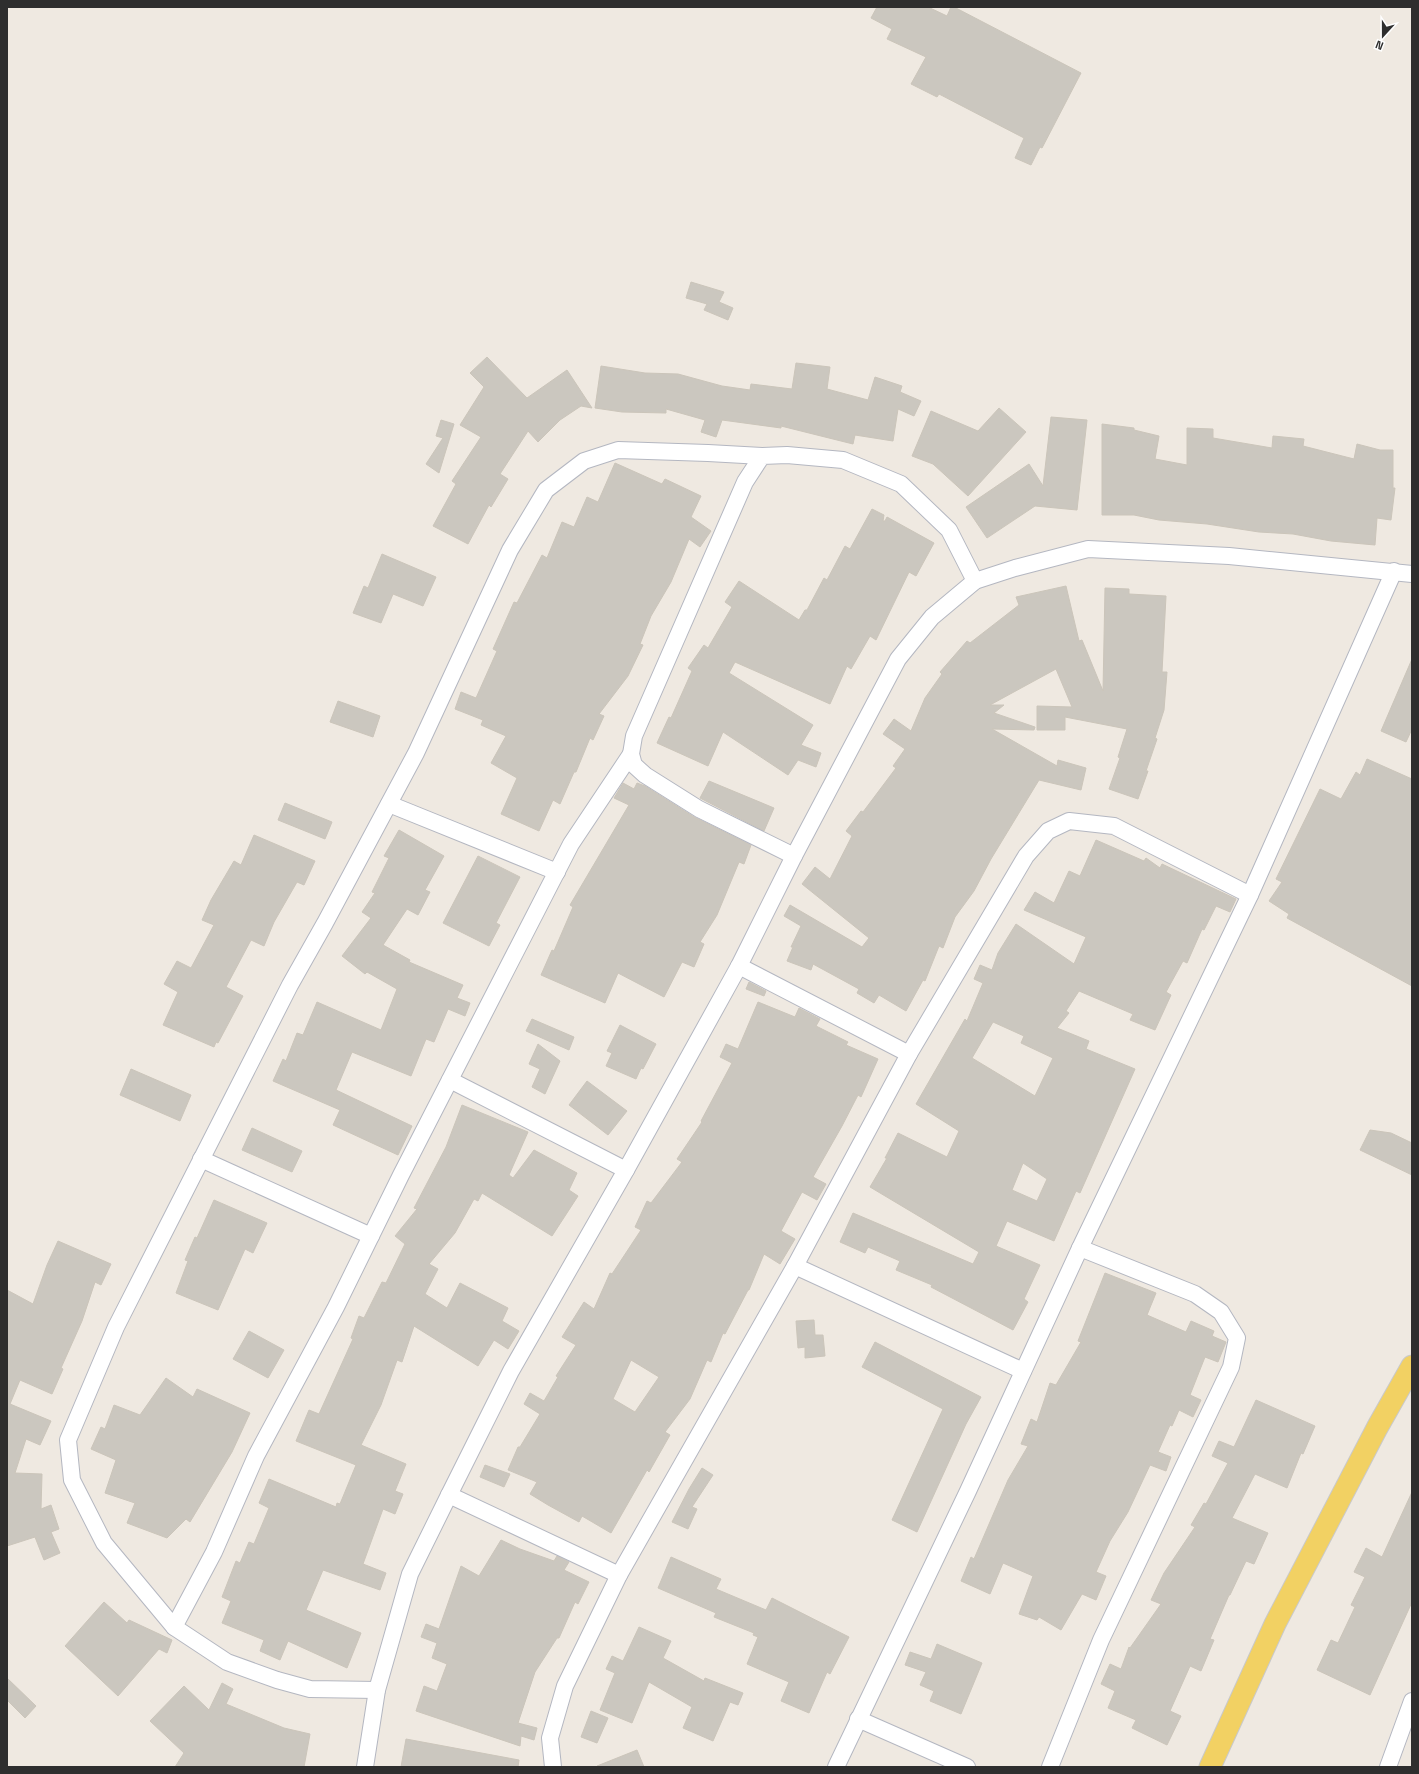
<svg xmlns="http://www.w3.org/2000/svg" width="1419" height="1774" viewBox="0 0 1419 1774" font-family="'Space Grotesk',sans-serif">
  <rect width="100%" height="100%" fill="#efe9e1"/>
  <!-- building -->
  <g fill="#cbc7bf" stroke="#cbc5ba" fill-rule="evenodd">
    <path d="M877,7H928L947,16L951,7H954L1081,73L1042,148L1040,147L1031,165L1015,158L1024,138L939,94L937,97L911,84L926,57L887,39L892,29L871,18Z"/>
    <path d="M691,282L724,292L719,302L733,308L728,320L704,310L707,304L686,298Z"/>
    <path d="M487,357L527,398L567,370L592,408L581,406L560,420L538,442L528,431L500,474L508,479L491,507L489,505L468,544L433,526L456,484L452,481L481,437L460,425L484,387L470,373Z"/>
    <path d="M796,363L830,367L827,389L868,400L875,377L902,386L900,392L921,401L914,416L898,409L893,441L855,435L853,444L781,426V428L722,420L716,437L701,432L705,420L666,409V413L622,412L595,408L601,366L645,373L678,374L722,386L750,390L751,384L792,389Z"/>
    <path d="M999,408L1026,432L968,496L933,464L912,456L931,411L978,431Z"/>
    <path d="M1051,417L1087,420L1077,510L1035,506L987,538L966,507L1029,464L1043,486Z"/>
    <path d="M441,420L454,424L439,473L426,464L443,438L436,436Z"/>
    <path d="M1102,424L1134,428V430L1159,436L1155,459L1187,465V428L1213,429V438L1272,448L1273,436L1304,439L1303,446L1354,459L1357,444L1380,450H1393V488H1395L1391,520L1377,518L1375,545L1331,541L1293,534L1259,532L1207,524L1159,520L1134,515H1102Z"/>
    <path d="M615,463L662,484L665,479L701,496L691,517L711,531L700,547L689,539L671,582L651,616L640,644L643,645L628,676L599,714L604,716L593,740L590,738L576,772H574L560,804L553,800L539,831L501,814L517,778L491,763L506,736L481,725L483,720L455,709L461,692L476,698L497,651L493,649L514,602L517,603L542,555L547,558L562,522L574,527L587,497L598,502Z"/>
    <path d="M872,509L884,515L883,521H885L887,517L934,543L916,576L909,572L876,640L870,636L851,669L847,666L830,704L735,662L729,673L813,725L801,745L821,753L816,767L798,760L788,775L723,732L708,766L657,743L669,717L671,718L692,671L688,668L704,645L708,648L732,607L725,602L739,581L799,620L805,610H807L824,578L827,580L845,546L850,549Z"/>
    <path d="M382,554L436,577L423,606L393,594L381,623L353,613L364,586L368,588Z"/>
    <path d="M1066,586L1079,641L1082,640L1103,691L1105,588L1129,589V594L1166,596L1162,672H1167L1164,710L1155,738L1157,739L1146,771H1148L1138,799L1109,789L1120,758L1118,757L1127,729L1065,717V730H1037V706L1072,707L1056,669L990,705H1004L994,713L1035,727L1034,730L992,729L1057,766L1058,760L1086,768L1081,790L1039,780L991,859L974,891L955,917L943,948L939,946L925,981L923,980L906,1011L879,995L874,1003L857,993L859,989L813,964L811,970L787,961L793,947H791L801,926L784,916L790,905L862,947L869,938L802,884L815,867L830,879L852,836L846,831L861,811L863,812L896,768L893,766L905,749L883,734L894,719L911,731L925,698L942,674L940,672L967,641L970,643L1019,605L1016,597Z"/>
    <path d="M1412,659V729L1406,742L1381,731Z"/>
    <path d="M338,701L380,716L373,737L330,722Z"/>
    <path d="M1367,759L1412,779V986L1287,918L1289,914L1269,901L1282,882L1276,879L1320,789L1341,799L1356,772L1360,775Z"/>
    <path d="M709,781L774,808L764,831L700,798Z"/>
    <path d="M623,783L634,789L637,783L645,786L694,817L751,845L744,864L739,862L717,915L700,942L704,944L694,967L682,962L664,997L618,973L605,1003L541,975L552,950L554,951L573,907L570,905L629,805L614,798Z"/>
    <path d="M285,803L332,822L325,839L278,820Z"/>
    <path d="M399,830L444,856L425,890L430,892L418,915L407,909L383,945L410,960L409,962L463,985L457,998L470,1003L465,1016L448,1009L434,1042L426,1039L411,1076L352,1052L336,1090L412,1126L398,1155L333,1125L340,1110L273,1081L283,1059L286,1061L297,1033L303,1035L317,1002L381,1030L397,989L367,972L365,974L342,956L371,918L362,912L375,893L372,892L389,858L384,856Z"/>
    <path d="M254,835L315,861L304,885L297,882L274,922L264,946L251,940L226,987L243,996L218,1043L216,1042L214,1047L163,1025L178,992L164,984L177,961L191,968L214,925L202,920L211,900L234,861L241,865Z"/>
    <path d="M1096,840L1144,861L1146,858L1160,868L1162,864L1236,899L1230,912L1216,906L1204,930L1202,929L1187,963L1183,961L1166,992L1171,995L1155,1030L1130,1020L1133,1014L1079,991L1066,1011L1069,1013L1057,1028L1089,1041L1086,1049L1135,1069L1080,1193L1076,1191L1054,1241L1007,1221L996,1246L1040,1265L1024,1299L1028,1302L1013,1330L931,1287L932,1285L896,1270L900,1261L868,1247L865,1253L840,1242L853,1213L973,1264L979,1252L870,1187L887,1158H885L898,1133L947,1157L959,1131L916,1104L965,1019L967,1021L983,983L974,979L980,965L992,970L998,953L1016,924L1074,964L1086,937L1024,910L1035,892L1054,903L1069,871L1080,876ZM993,1022L1024,1036L1021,1043L1053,1058L1035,1096L972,1058ZM1023,1163L1047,1179L1037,1201L1012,1190Z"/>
    <path d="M478,856L520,877L496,923L500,925L489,946L443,923Z"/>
    <path d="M749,982L766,991L764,996L746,989Z"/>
    <path d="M758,1002L795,1017L799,1008L820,1019L816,1026L848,1042L846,1045L878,1059L861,1097L858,1095L842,1126L813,1177L826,1184L817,1200L802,1192L781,1231L795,1239L780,1264L764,1254L749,1290H748L725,1334L723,1333L711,1362L707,1360L690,1399L665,1432L670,1435L649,1472L647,1470L611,1533L582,1516L579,1522L548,1505L530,1494L537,1482L508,1470L518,1447H520L540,1414L524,1404L530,1393L544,1401L558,1377L556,1376L576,1345L562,1337L584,1302L594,1309L610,1273L612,1274L641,1230L635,1227L647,1201L651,1203L682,1162L677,1159L702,1122L701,1121L732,1063L720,1057L726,1044L738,1049ZM631,1360L659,1377L635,1412L613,1399Z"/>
    <path d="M532,1019L574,1037L569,1050L526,1031Z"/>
    <path d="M620,1025L656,1044L643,1069L641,1068L636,1079L606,1066L612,1053L607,1051Z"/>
    <path d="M538,1044L560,1061L545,1094L532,1087L540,1069L529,1064Z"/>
    <path d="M131,1069L191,1095L180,1121L120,1095Z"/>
    <path d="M587,1081L627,1111L608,1135L569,1105Z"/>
    <path d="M462,1105L528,1132L509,1175L513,1178L534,1150L577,1173L569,1190L578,1196L552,1236L482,1193L478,1201L474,1199L455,1233L429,1264L438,1269L425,1294L447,1308L460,1283L508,1308L502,1321L519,1331L508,1349L494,1340L478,1366L414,1326L402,1362L397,1360L381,1405L361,1445L406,1464L395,1491L403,1494L395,1514L383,1509L363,1564L386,1573L380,1590L323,1570L306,1610L361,1633L347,1668L288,1641L280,1660L260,1651L264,1640L222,1623L231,1601L222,1597L236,1561L240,1563L249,1542L254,1544L269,1508L259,1503L269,1479L336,1507L337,1503L340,1504L356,1465L296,1441L309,1410L319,1414L353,1339L351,1338L359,1316L364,1318L382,1282L386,1283L405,1244L395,1236L417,1209L414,1208L446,1147Z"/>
    <path d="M252,1128L302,1151L292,1172L242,1150Z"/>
    <path d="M1370,1130L1391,1133L1412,1143V1175L1360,1150Z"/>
    <path d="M214,1200L267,1223L253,1253L245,1249L218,1310L176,1293L188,1261L185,1260L195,1237L197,1238Z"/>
    <path d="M58,1241L111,1264L101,1285L95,1282L82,1321L61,1368L63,1369L52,1394L20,1380L10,1404L51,1421L40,1445L26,1439L15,1473L42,1474L41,1509L51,1505L59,1529L51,1532L60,1553L44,1560L35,1537L7,1546V1290L33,1304L47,1265Z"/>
    <path d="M1105,1273L1156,1293L1147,1315L1186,1332L1191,1321L1214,1331L1212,1336L1226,1342L1218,1362L1205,1357L1190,1395L1201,1400L1193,1417L1179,1410L1172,1426L1170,1425L1158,1452L1171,1457L1166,1471L1150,1465L1128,1512L1110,1541L1096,1572L1106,1576L1096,1600L1082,1594L1061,1630L1039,1617L1037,1620L1019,1614L1033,1576L1003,1563L990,1594L961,1581L971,1557L974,1559L1008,1480L1028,1446L1021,1444L1031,1419L1037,1422L1050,1383L1056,1385L1081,1342L1078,1341Z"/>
    <path d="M814,1320L815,1335H823L825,1356L805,1358V1347L798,1348L796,1321Z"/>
    <path d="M249,1331L284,1350L268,1378L233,1359Z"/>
    <path d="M875,1342L981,1397L966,1424L917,1532L892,1520L943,1409L862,1367Z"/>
    <path d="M166,1378L193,1397L197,1389L250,1413L232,1452L190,1522L186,1519L167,1538L127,1523L135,1503L105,1493L116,1460L91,1449L101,1427L105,1429L114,1405L140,1415Z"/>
    <path d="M1256,1400L1315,1426L1303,1454L1301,1453L1287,1488L1255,1474L1232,1518L1268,1533L1254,1564L1246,1561L1230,1595H1229L1210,1639L1214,1640L1201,1671L1190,1666L1170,1711L1181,1716L1167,1745L1132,1728L1136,1720L1108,1708L1115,1691L1101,1684L1110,1664L1121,1669L1129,1647L1130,1648L1161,1604L1151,1600L1164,1573L1195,1527L1191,1525L1204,1503L1206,1504L1228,1463L1212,1456L1219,1441L1234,1447Z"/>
    <path d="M485,1465L510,1474L504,1487L480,1477Z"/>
    <path d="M702,1468L713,1475L692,1507L697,1509L688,1529L672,1522L689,1489Z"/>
    <path d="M1412,1492V1602L1370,1695L1317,1670L1331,1640L1338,1643L1355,1607L1351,1605L1365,1577L1354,1572L1366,1548L1382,1557Z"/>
    <path d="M501,1540L520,1549L554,1561L557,1556L569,1562L564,1570L589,1582L578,1604L575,1602L559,1638H557L535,1672L518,1723L537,1728L534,1740L521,1736L520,1746L416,1711L424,1686L437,1691L447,1664L432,1658L437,1643L421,1637L426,1624L439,1629L461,1566L479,1576Z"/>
    <path d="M671,1557L721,1579L716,1589L766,1610L772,1598L849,1637L830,1674L827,1672L809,1713L781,1701L789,1682L747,1664L758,1637L753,1635L754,1633L714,1617L716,1613L658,1588Z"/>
    <path d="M104,1602L127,1623L129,1620L172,1640L167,1653L159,1649L118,1696L65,1646Z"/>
    <path d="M639,1627L671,1641L663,1658L704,1681L705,1678L743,1693L738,1705L730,1702L713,1741L683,1728L692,1707L649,1682L632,1723L600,1710L615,1673L606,1669L612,1656L623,1661Z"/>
    <path d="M937,1644L982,1663L961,1714L930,1701L934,1691L920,1685L926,1672L905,1665L910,1652L931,1659Z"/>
    <path d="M7,1678L36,1706L25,1718L7,1700Z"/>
    <path d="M222,1683L233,1689L226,1704L284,1728L310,1734L304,1767H175L184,1753L150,1721L184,1686L209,1710Z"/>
    <path d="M591,1711L608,1718L597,1743L581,1737Z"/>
    <path d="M406,1739L519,1760L518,1767H401Z"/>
    <path d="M637,1750L644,1767H597V1766Z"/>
  </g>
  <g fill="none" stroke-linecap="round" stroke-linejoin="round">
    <!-- minor casing -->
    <g stroke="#b4b7c1" stroke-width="18">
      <g id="minor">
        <path d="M389,804L557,872"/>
        <path d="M794,856L699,809L645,775L634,765L631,754L634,736L745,482L762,456L787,455L843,460L901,484L949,530L975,581"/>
        <path d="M739,966L909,1054"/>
        <path d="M450,1080L626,1170"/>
        <path d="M201,1159L371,1236"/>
        <path d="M795,1266L1023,1371"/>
        <path d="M449,1495L619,1575"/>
        <path d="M174,1627L214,1552L256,1456L336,1307L401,1175L571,844L631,754"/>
        <path d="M377,1690L310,1689L277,1680L227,1662L174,1627L104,1543L72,1480L68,1440L116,1327L290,985L325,923L416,753L510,550L546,490L584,461L618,450L708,453L762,456"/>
        <path d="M858,1719L967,1767"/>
        <path d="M365,1767L377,1690L410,1574L449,1495L511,1371L626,1170L739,966L794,856L898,659L932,617L975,581L1015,568L1088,549L1229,556L1412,574"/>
        <path d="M553,1767L550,1738L565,1686L619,1575L795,1266L909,1054L1026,856L1048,831L1069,821L1114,826L1250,895"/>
        <path d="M836,1767L968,1491L1080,1248L1250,895L1394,571"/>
        <path d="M1050,1767L1101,1640L1231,1367L1237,1338L1221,1312L1195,1294L1080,1248"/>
        <path d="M1388,1767L1412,1701"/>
      </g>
    </g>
    <!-- major casing -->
    <g stroke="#c9c9c9" stroke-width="23">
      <path id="major" d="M1210,1767L1275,1624L1377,1428L1412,1366"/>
    </g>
    <!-- minor -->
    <use href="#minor" stroke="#fff" stroke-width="16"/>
    <!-- major -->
    <use href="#major" stroke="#f2d163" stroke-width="21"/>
  </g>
  <!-- border -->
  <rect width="1419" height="1774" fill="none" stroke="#2e2e2e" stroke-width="16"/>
  <!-- north arrow -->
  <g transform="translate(1383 36) rotate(201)" stroke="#ffffff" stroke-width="3" paint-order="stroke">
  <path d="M0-3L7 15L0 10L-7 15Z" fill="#2e2e2e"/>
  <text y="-6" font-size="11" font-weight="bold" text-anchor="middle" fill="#2e2e2e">N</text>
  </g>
</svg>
